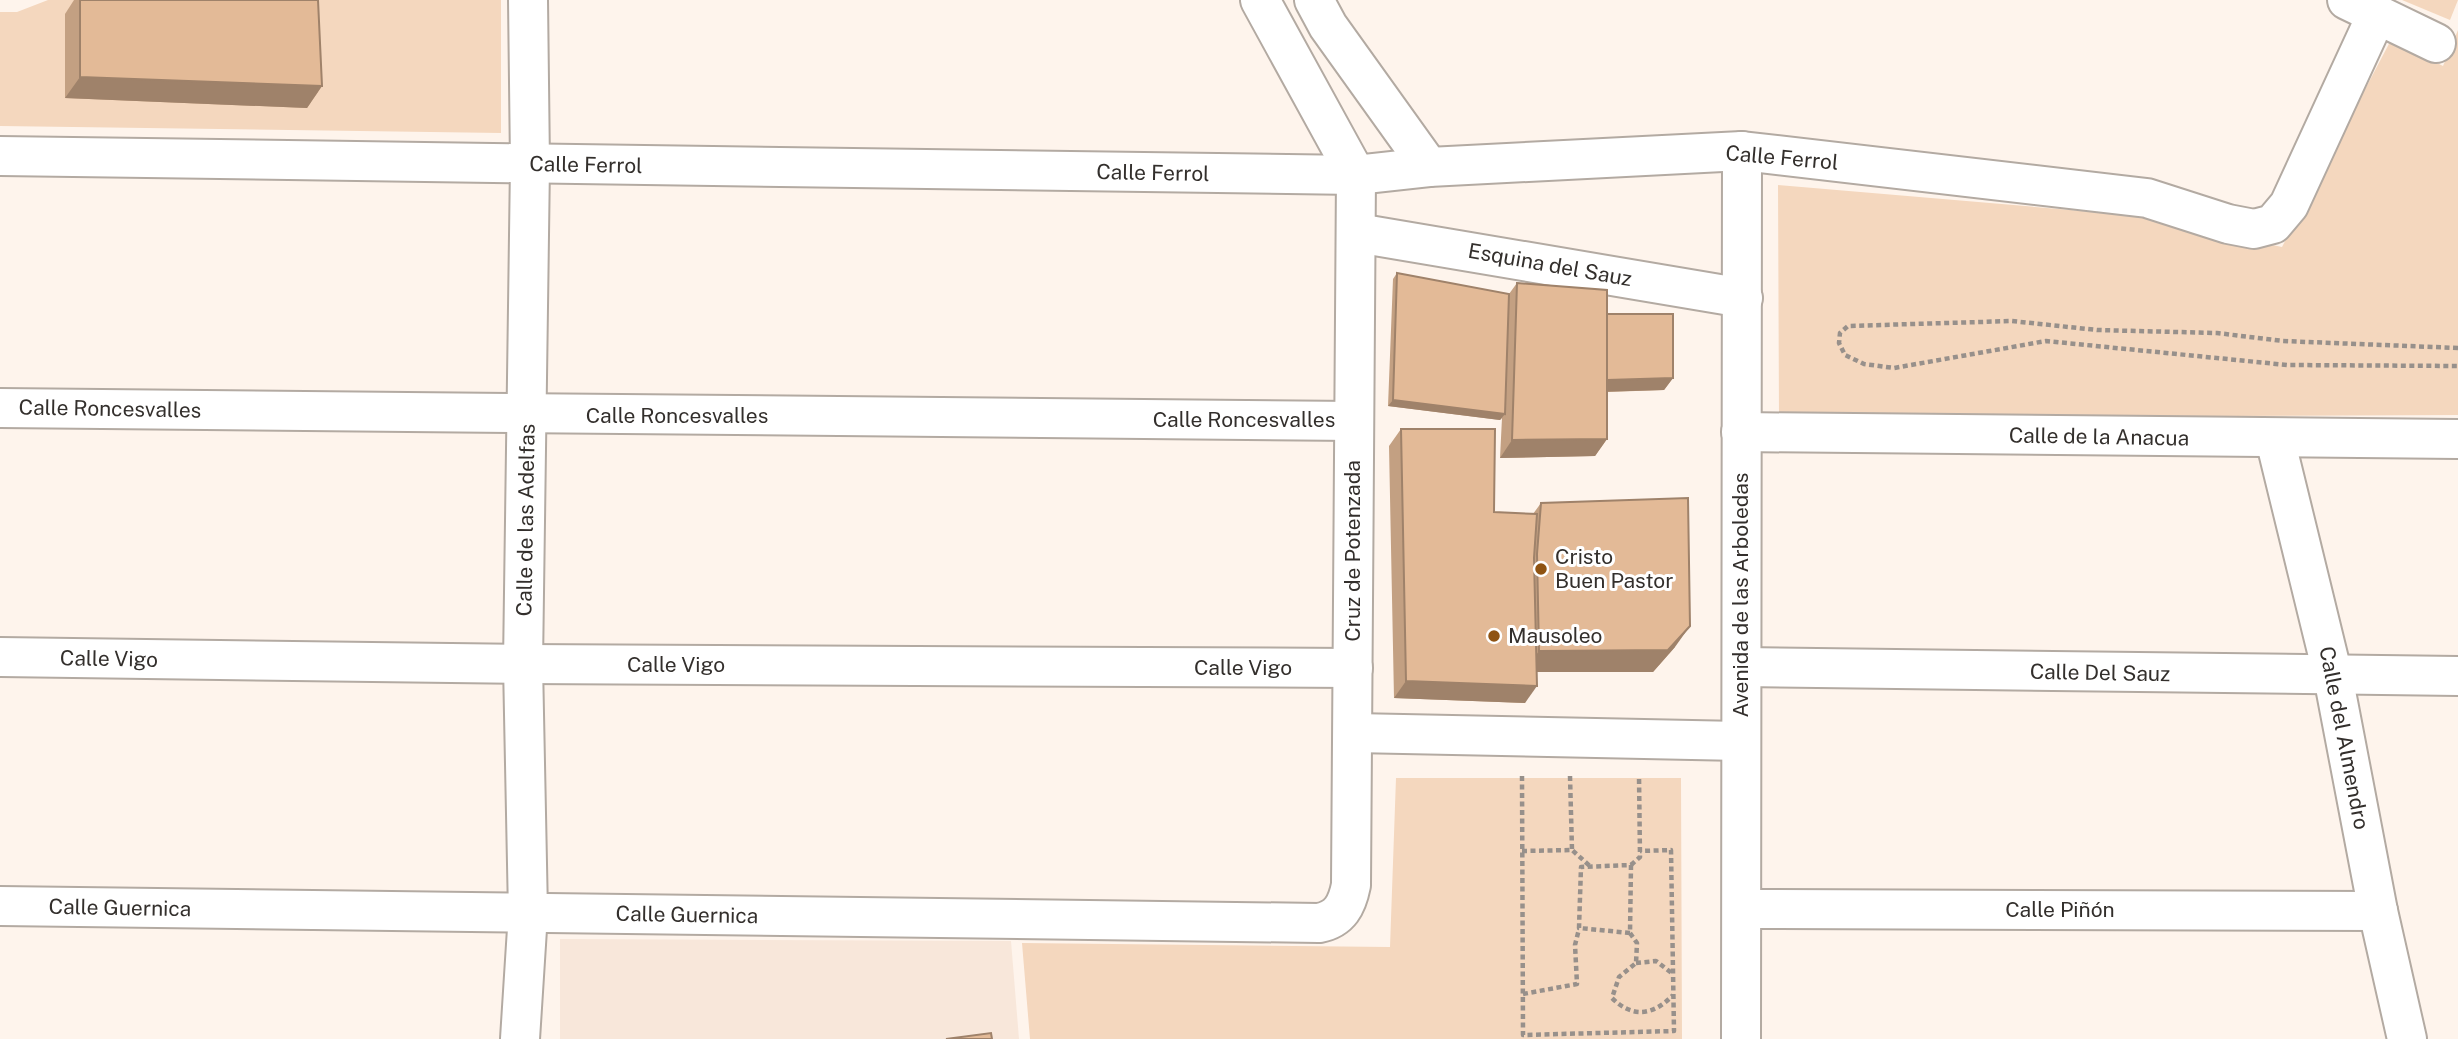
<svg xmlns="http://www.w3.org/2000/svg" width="2458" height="1039" viewBox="0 0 2458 1039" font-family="'Public Sans',sans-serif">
  <rect width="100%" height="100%" fill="#fef4ec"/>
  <!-- built -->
  <path fill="#f8e7da" d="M560,939L1011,941L1019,1039H560Z"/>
  <!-- green -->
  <g fill="#f4d7be">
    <path d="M48,0H501V133L0,126V12H17Z"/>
    <path d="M2402,0H2458L2450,20Z"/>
    <path d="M2458,30V415L1779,418L1778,185L2130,215L2282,247L2391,40L2443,66Z"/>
    <path d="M1396,778H1681L1682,1039H1030L1022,943L1390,947Z"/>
  </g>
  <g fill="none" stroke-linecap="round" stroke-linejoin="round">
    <!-- minor casing -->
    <g stroke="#b3aaa2" stroke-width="42">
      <g id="minor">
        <path d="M1314,0L1328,26L1429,167"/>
        <path d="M2347,0L2436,43"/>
        <path d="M0,156L1356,175L1429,167L1742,151L2147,198L2228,224L2254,229L2273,224L2289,205L2377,14"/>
        <path d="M1357,233L1743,298"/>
        <path d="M0,408L1354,421"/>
        <path d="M1741,432L2458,439"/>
        <path d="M2275,439L2333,676L2378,911L2407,1039"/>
        <path d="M0,657L523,664L1353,668"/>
        <path d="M1742,667L2458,676"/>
        <path d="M1354,733L1740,741"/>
        <path d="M0,906L1319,923C1340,919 1347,905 1351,885L1356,175L1260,0"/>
        <path d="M1742,909L2378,911"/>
        <path d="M520,1039L528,913L523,664L530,164L528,0"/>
        <path d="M1741,1039L1742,151"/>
      </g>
    </g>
    <!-- path -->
    <g stroke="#97908b" stroke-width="4.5" stroke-dasharray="5 3.5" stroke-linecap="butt">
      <path d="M2458,348L2283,341L2217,333L2097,330L2012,321L1848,326L1840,333L1839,343L1845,355L1864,364L1894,368L2046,341L2287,365L2458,366"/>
      <path d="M1522,776L1523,1035L1674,1031L1671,850L1640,851"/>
      <path d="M1570,776L1572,850"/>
      <path d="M1522,851L1572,850L1591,867"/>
      <path d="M1631,865L1630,933L1579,928L1581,867Z"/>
      <path d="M1631,865L1640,857L1639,776"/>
      <path d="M1630,933L1637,943L1636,963L1619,977L1612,998C1633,1019 1654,1015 1673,995"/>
      <path d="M1636,963L1656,961L1673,974"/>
      <path d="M1523,994L1577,984L1575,945L1579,929"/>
    </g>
    <!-- minor -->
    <use href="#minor" stroke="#fff" stroke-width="38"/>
  </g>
  <!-- wall -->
  <g fill="#c3a082">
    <path d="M74,0H318L322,86L307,108L65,98V14Z"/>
    <path d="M1397,273L1509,294L1517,283L1607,314L1673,378L1664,390L1607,392V439L1595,456L1500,458L1502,418L1500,420L1388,406L1393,279Z"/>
    <path d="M1401,429L1494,512L1533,514L1541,503L1675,647L1653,672H1537L1525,703L1394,698L1389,446Z"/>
  </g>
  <!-- shaded-wall -->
  <g fill="#9f826a">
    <path d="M80,77L322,86L307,108L65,98Z"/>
    <path d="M1673,378L1664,390L1595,392L1603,380Z"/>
    <path d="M1393,400L1505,414L1500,420L1388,406Z"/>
    <path d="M1607,439L1595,456L1500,458L1512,440Z"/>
    <path d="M1690,626L1675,647L1653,672H1524L1539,651Z"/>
    <path d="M1406,681L1537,686L1525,703L1394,698Z"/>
  </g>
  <!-- building -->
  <g fill="#e3ba97" stroke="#9f826a" stroke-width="2">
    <path d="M80,0H318L322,86L80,77Z"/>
    <path d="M1397,273L1509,294L1505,414L1393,400Z"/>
    <path d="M1517,283L1607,290V439L1512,440Z"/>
    <path d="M1607,314H1673V378L1607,380Z"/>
    <path d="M1401,429H1495L1494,512L1537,514L1534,558L1537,686L1406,681Z"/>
    <path d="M1688,498L1690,626L1668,650L1539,651L1537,554L1541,503Z"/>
    <path d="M991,1033L992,1039H946Z"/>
  </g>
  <!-- markers -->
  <g fill="#8f5312" stroke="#fff" stroke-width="2.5">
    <circle cx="1541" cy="569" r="7"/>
    <circle cx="1494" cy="636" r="7"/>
  </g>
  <g text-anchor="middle" stroke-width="6" stroke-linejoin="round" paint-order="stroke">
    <!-- street labels -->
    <g font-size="21" fill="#332f2c" stroke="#fff">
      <text transform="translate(1782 158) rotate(5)" y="7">Calle Ferrol</text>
      <text transform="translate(586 165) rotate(1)" y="7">Calle Ferrol</text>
      <text transform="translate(1153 173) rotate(1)" y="7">Calle Ferrol</text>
      <text transform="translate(1550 265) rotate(10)" y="7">Esquina del Sauz</text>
      <text transform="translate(110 409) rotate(1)" y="7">Calle Roncesvalles</text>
      <text x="677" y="423">Calle Roncesvalles</text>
      <text x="1244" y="427">Calle Roncesvalles</text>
      <text transform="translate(2099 437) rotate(1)" y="7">Calle de la Anacua</text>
      <text transform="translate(526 520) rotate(-89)" y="7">Calle de las Adelfas</text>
      <text transform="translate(1353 551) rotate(-90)" y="7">Cruz de Potenzada</text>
      <text transform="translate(1741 595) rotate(-90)" y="7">Avenida de las Arboledas</text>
      <text transform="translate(109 659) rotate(1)" y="7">Calle Vigo</text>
      <text x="676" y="672">Calle Vigo</text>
      <text x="1243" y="675">Calle Vigo</text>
      <text transform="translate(2100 673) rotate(1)" y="7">Calle Del Sauz</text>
      <text transform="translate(2344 738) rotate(79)" y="7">Calle del Almendro</text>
      <text transform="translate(120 908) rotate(1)" y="7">Calle Guernica</text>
      <text x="2060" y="917">Calle Piñón</text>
      <text transform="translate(687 915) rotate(1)" y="7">Calle Guernica</text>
    </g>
    <!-- poi labels -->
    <g font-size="21" fill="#332f2c" stroke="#fff" text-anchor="start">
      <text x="1555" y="564">Cristo<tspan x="1555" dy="24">Buen Pastor</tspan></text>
      <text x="1508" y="643">Mausoleo</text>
    </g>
  </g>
</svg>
